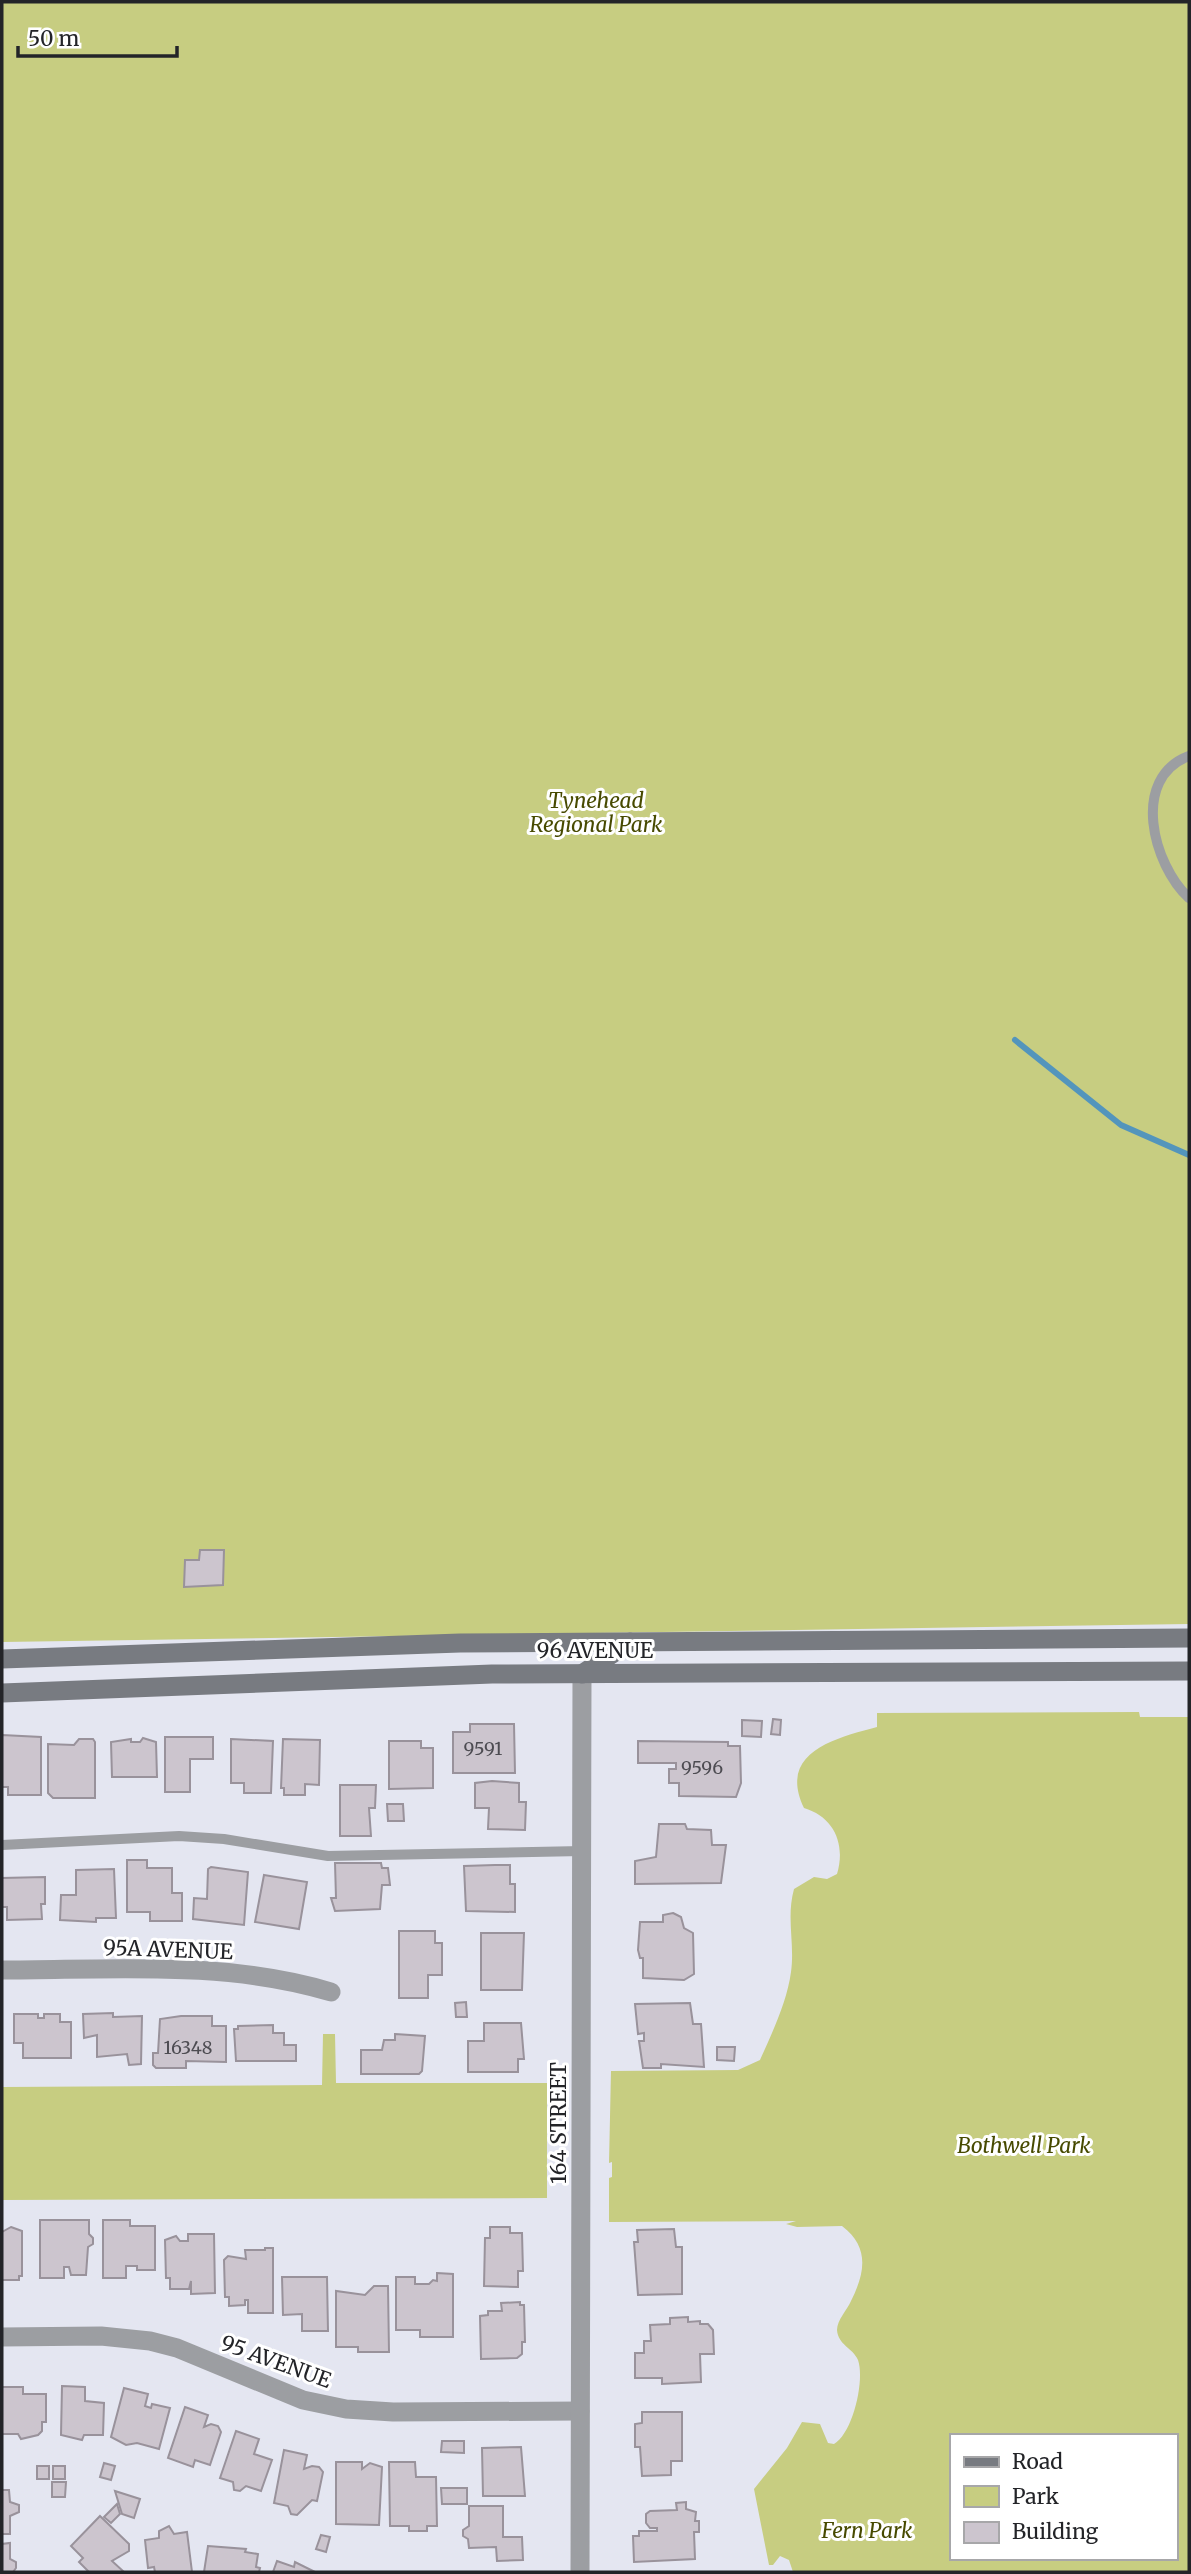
<svg xmlns="http://www.w3.org/2000/svg" width="1191" height="2574" viewBox="0 0 1191 2574" font-family="Merriweather,serif">
  <rect width="100%" height="100%" fill="#e4e6f1"/>
  <!-- green -->
  <g fill="#c7cd81" fill-rule="evenodd">
    <path d="M2,2H1189V1624L2,1642Z"/>
    <path d="M1139,1712L1140,1717H1189V2572H793L789,2560L780,2556L773,2565H769L754,2489L787,2448L802,2422L820,2424L828,2443L834,2444C853,2433 865,2380 858,2360C853,2348 838,2345 837,2330C837,2320 847,2310 851,2301C865,2273 870,2247 842,2226L797,2227L786,2224L796,2221L609,2222V2178L612,2177V2162L609,2163L611,2071L738,2070L760,2060C772,2033 787,2002 791,1972C795,1943 786,1918 794,1889L814,1877L827,1879L837,1874C846,1844 834,1817 804,1808C777,1752 836,1738 877,1727V1713ZM951,2436H1175V2558H951Z"/>
    <path d="M323,2034H335L336,2083H547V2198L2,2200V2087L322,2085Z"/>
  </g>
  <g fill="none" stroke-linecap="round" stroke-linejoin="round">
    <!-- stream -->
    <path stroke="#5395bc" stroke-width="6" d="M1015,1040L1121,1125L1189,1155"/>
  </g>
  <!-- building -->
  <g fill="#ccc5ce" stroke="#99929b" stroke-width="2">
    <path d="M200,1550H224L223,1585L184,1587L185,1560H199Z"/>
    <path d="M773,1719L781,1720L780,1735L771,1734Z"/>
    <path d="M742,1720L762,1721L761,1737L742,1736Z"/>
    <path d="M470,1724H514L515,1773H453V1732H470Z"/>
    <path d="M2,1735L41,1737V1795H8V1787H2Z"/>
    <path d="M165,1737H213V1759H190V1792H165Z"/>
    <path d="M143,1738L156,1742L157,1777H112L111,1742L131,1739V1742H140Z"/>
    <path d="M79,1739H93L95,1742V1798H53L48,1793V1744L74,1745Z"/>
    <path d="M231,1739L273,1741L271,1793H244V1783H231Z"/>
    <path d="M283,1739L320,1740L319,1785L305,1784V1795H284V1788H281Z"/>
    <path d="M389,1741H421V1748H433V1788L389,1789Z"/>
    <path d="M638,1741L728,1742V1746H740L741,1783L736,1797L679,1796V1783H669V1769H676V1763H638Z"/>
    <path d="M492,1781L519,1783V1802H526L525,1830L488,1829L489,1808H475V1783Z"/>
    <path d="M340,1785H376L375,1808H369L371,1836H340Z"/>
    <path d="M387,1804H403L404,1821H388Z"/>
    <path d="M659,1824H685L687,1829L711,1830L712,1845H726L721,1883L635,1884V1861L656,1857Z"/>
    <path d="M127,1860H147V1868H172V1893H182V1921H150V1912H127Z"/>
    <path d="M335,1863H381L382,1868H388L390,1885H382L380,1909L335,1911L331,1898H336Z"/>
    <path d="M495,1865H510V1884H515V1912L466,1911L464,1866Z"/>
    <path d="M211,1867L248,1872L244,1925L193,1919L194,1898L207,1899L208,1869Z"/>
    <path d="M114,1869L116,1918H96V1922L60,1920L61,1895H76V1870Z"/>
    <path d="M264,1875L307,1882L299,1929L255,1922Z"/>
    <path d="M45,1877V1904H41L42,1919L7,1920V1907H2V1878Z"/>
    <path d="M673,1913L681,1917L684,1928L693,1933L694,1974L684,1980L643,1978V1958H640L638,1950L640,1922H663V1915Z"/>
    <path d="M399,1931H435V1943H442V1975H428V1998H399Z"/>
    <path d="M481,1933H524L522,1990H481Z"/>
    <path d="M466,2002L467,2017H456L455,2003Z"/>
    <path d="M690,2003L693,2024H701L704,2067L661,2064V2068H643L639,2041H644V2033L638,2034L635,2004Z"/>
    <path d="M113,2013V2017L142,2016L141,2064L129,2065L127,2054L97,2057V2035L84,2038L83,2014Z"/>
    <path d="M14,2014H38V2018H44V2014H60V2022H71V2058H23V2043H14Z"/>
    <path d="M181,2016H212V2026H226V2062L186,2061V2068H156L153,2065V2053H158L160,2019Z"/>
    <path d="M484,2023H521L524,2059H518V2072H468V2041H484Z"/>
    <path d="M273,2025V2033H284V2045H296V2061H236L234,2029H238V2026Z"/>
    <path d="M395,2034L425,2036L422,2071L419,2074H361V2050H382L384,2040H395Z"/>
    <path d="M717,2047H735L734,2061L717,2060Z"/>
    <path d="M40,2220H89V2234L93,2238V2244L88,2247L86,2275H71L69,2267H64V2278H40Z"/>
    <path d="M103,2220H130V2226H155V2270H137V2266H126V2278H103Z"/>
    <path d="M11,2227L22,2231V2276H19V2280H2V2232Z"/>
    <path d="M490,2227H510V2233H522L523,2271H518V2287L484,2286L485,2238H490Z"/>
    <path d="M674,2229L676,2247H682V2294L638,2295L634,2242H638L637,2230Z"/>
    <path d="M188,2234H214L215,2293L191,2294V2281L189,2289H170V2278H166L165,2240L176,2236L180,2241H188Z"/>
    <path d="M265,2248H273V2313H248V2300H245V2305L229,2306V2297H225L224,2260L228,2256L246,2259L245,2250H265Z"/>
    <path d="M437,2273L453,2274V2337H420V2330H396V2277H415V2284H429L433,2280L437,2281Z"/>
    <path d="M282,2277H327L328,2331H302V2314L283,2315Z"/>
    <path d="M374,2286H388L389,2352H358V2347H336V2291L365,2295Z"/>
    <path d="M520,2302V2305H524L525,2342H522V2354L517,2358L481,2359L480,2316L488,2315V2311H502L501,2303Z"/>
    <path d="M688,2317V2322L700,2321V2324H708L713,2330L714,2354H700L701,2382L662,2384V2378H635V2353H644V2341H651L650,2325L670,2324V2318Z"/>
    <path d="M62,2386L85,2387V2401L104,2403L103,2435H84L82,2440L61,2435Z"/>
    <path d="M2,2387H23V2394H46V2422H42V2431L38,2435L21,2439L18,2434H2Z"/>
    <path d="M124,2388L148,2394L145,2406L151,2408L152,2404L170,2408L159,2449L137,2443L126,2445L111,2437Z"/>
    <path d="M185,2407L208,2415L204,2427L211,2424L218,2426L221,2432L210,2465L195,2460L193,2467L168,2458Z"/>
    <path d="M642,2412H682V2461H671V2475L642,2476L640,2447H635V2424L642,2423Z"/>
    <path d="M236,2431L259,2439L254,2454L272,2460L261,2491L246,2486L240,2491L234,2490L233,2482L220,2478Z"/>
    <path d="M442,2441H464V2453L441,2452Z"/>
    <path d="M521,2447L525,2496H483L482,2448Z"/>
    <path d="M284,2450L307,2455L304,2469L312,2466L319,2467L323,2472L317,2501L312,2500L297,2515L291,2514L288,2506L274,2503Z"/>
    <path d="M336,2462H362V2469L370,2463L382,2467L379,2525L336,2524Z"/>
    <path d="M389,2462H415L416,2477H436L437,2526H427V2531H409V2526H390Z"/>
    <path d="M104,2463L115,2466L111,2480L100,2477Z"/>
    <rect x="37" y="2466" width="12" height="13"/>
    <rect x="53" y="2466" width="12" height="13"/>
    <path d="M52,2482H66L65,2497H52Z"/>
    <path d="M441,2488H467V2504H442Z"/>
    <path d="M2,2490H9L10,2502L19,2505V2512L10,2516V2534H2Z"/>
    <path d="M115,2491L140,2499L134,2518L122,2514Z"/>
    <path d="M686,2502V2509L696,2512L695,2521H699V2532H694L695,2559L634,2562L633,2536H639V2531H657V2528H650L646,2523V2514L650,2511L677,2510L676,2503Z"/>
    <path d="M117,2504L120,2514L111,2523L104,2517Z"/>
    <path d="M469,2506H503V2537H522L523,2560L497,2561L496,2547L469,2548L468,2539L463,2536V2530L469,2526Z"/>
    <path d="M100,2516L129,2544V2551L112,2561L124,2572H89L79,2562L83,2558L71,2546Z"/>
    <path d="M169,2526L174,2534L187,2532L192,2572H155L154,2567L148,2568L145,2540L159,2538V2531Z"/>
    <path d="M321,2535L330,2537L326,2552L316,2549Z"/>
    <path d="M10,2543V2559L16,2562V2568L13,2572H2V2544Z"/>
    <path d="M208,2546L246,2549L245,2552L258,2554L256,2567L260,2568L259,2572H204Z"/>
    <path d="M277,2561L294,2567L295,2562L315,2572H273Z"/>
  </g>
  <g fill="none" stroke-linecap="round" stroke-linejoin="round">
    <!-- service -->
    <g stroke="#9c9ea2" stroke-width="10">
      <path d="M1189,756C1130,778 1153,865 1189,898"/>
      <path d="M2,1845L179,1836L224,1839L328,1856L582,1851"/>
    </g>
    <!-- minor -->
    <g stroke="#9c9ea2" stroke-width="19">
      <path d="M2,1970C110,1970 226,1960 331,1992"/>
      <path d="M2,2337L101,2336L150,2341L177,2348L303,2400L346,2409L393,2412L580,2411"/>
    </g>
    <!-- tertiary -->
    <path stroke="#9c9ea2" stroke-width="19" d="M580,2572L582,1674"/>
    <!-- secondary -->
    <g stroke="#787b81" stroke-width="19">
      <path d="M2,1659L460,1643L1189,1638"/>
      <path d="M582,1674L630,1642"/>
      <path d="M2,1693L492,1674L1189,1671"/>
    </g>
  </g>
  <g text-anchor="middle" stroke-width="6" stroke-linejoin="round" paint-order="stroke">
    <!-- number labels -->
    <g font-size="18" fill="#4d4c52">
      <text x="483" y="1755">9591</text>
      <text x="702" y="1774">9596</text>
      <text x="188" y="2054">16348</text>
    </g>
    <!-- park labels -->
    <g font-size="21" font-style="italic" fill="#474a00" stroke="#fff">
      <text x="596" y="808">Tynehead<tspan x="596" dy="24">Regional Park</tspan></text>
      <text x="1024" y="2153">Bothwell Park</text>
      <text x="867" y="2538">Fern Park</text>
    </g>
    <!-- street labels -->
    <g font-size="21" fill="#232428" stroke="#fff">
      <text x="595" y="1658">96 AVENUE</text>
      <text transform="translate(168 1950) rotate(2)" y="7">95A AVENUE</text>
      <text transform="translate(559 2123) rotate(-90)" y="7">164 STREET</text>
      <text transform="translate(276 2362) rotate(20)" y="7">95 AVENUE</text>
    </g>
  </g>
  <!-- border -->
  <rect width="1191" height="2574" fill="none" stroke="#232428" stroke-width="7"/>
  <!-- legend -->
  <rect x="950" y="2434" width="228" height="126" fill="#ffffff" stroke="#a7a7a9" stroke-width="2"/>
  <rect x="964" y="2457" width="35" height="10" fill="#787b81" stroke="#a7a7a9" stroke-width="2"/>
  <text x="1012" y="2469" font-size="21" fill="#232428">Road</text>
  <rect x="964" y="2486" width="35" height="21" fill="#c7cd81" stroke="#a7a7a9" stroke-width="2"/>
  <text x="1012" y="2504" font-size="21" fill="#232428">Park</text>
  <rect x="964" y="2522" width="35" height="21" fill="#ccc5ce" stroke="#a7a7a9" stroke-width="2"/>
  <text x="1012" y="2539" font-size="21" fill="#232428">Building</text>
  <!-- scale -->
  <path d="M18 46v10h159v-10" fill="none" stroke="#232428" stroke-width="3.5"/>
  <text x="28" y="46" font-size="21" fill="#232428" stroke="#ffffff" stroke-width="5" paint-order="stroke">50 m</text>
</svg>
